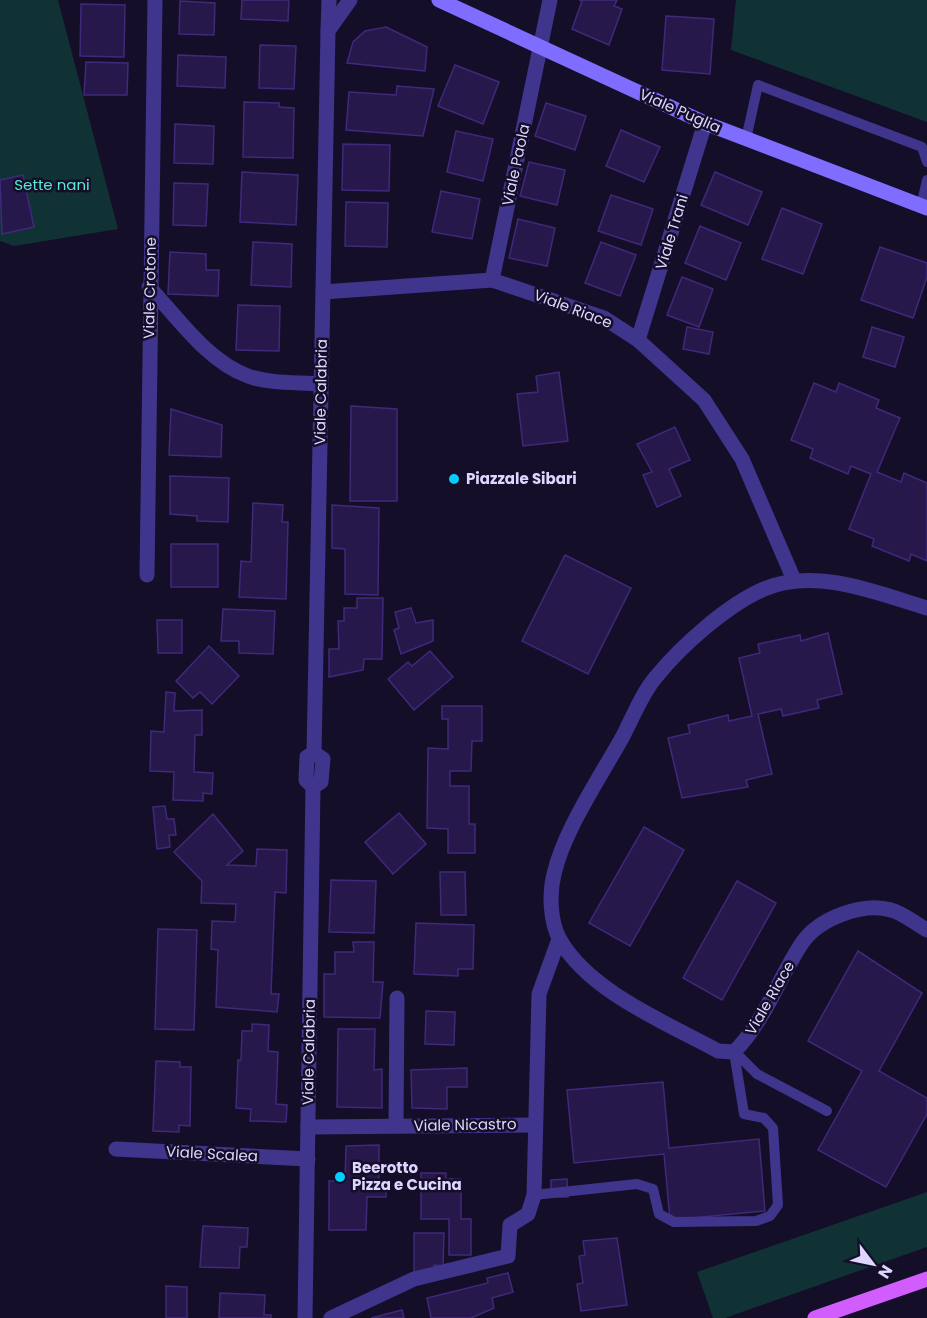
<svg xmlns="http://www.w3.org/2000/svg" width="927" height="1318" viewBox="0 0 927 1318" font-family="Poppins,sans-serif">
  <rect width="100%" height="100%" fill="#150e29"/>
  <!-- green -->
  <g fill="#103234">
    <path d="M0,0H58L118,229L14,246L0,241Z"/>
    <path d="M736,0H927V122L731,50Z"/>
    <path d="M927,1192V1247L725,1318H713L697,1272Z"/>
  </g>
  <!-- building -->
  <g fill="#27184c" stroke="#40287a" stroke-width="1.5">
    <path d="M242,0H289L288,21L241,19Z"/>
    <path d="M579,0H617L614,6L622,9L609,45L572,29L582,1Z"/>
    <path d="M180,1L215,3L214,35L179,34Z"/>
    <path d="M81,4L125,5L124,57L80,56Z"/>
    <path d="M666,16L714,19L710,74L662,70Z"/>
    <path d="M386,27L427,47L425,71L347,63L353,42L365,31Z"/>
    <path d="M260,45L296,46L294,89L259,88Z"/>
    <path d="M178,55L226,57L225,88L177,86Z"/>
    <path d="M86,62L128,63L127,95H84Z"/>
    <path d="M455,65L499,82L483,124L438,106Z"/>
    <path d="M397,86L434,89L423,136L346,130L349,92L396,95Z"/>
    <path d="M244,102L279,103V107L294,108L293,158L243,157Z"/>
    <path d="M546,103L586,116L575,150L535,136Z"/>
    <path d="M175,124L214,126L213,164L174,163Z"/>
    <path d="M621,130L660,147L644,182L606,166Z"/>
    <path d="M456,131L493,139L483,181L447,172Z"/>
    <path d="M343,144L390,145L389,191L342,190Z"/>
    <path d="M529,162L565,170L557,205L520,196Z"/>
    <path d="M242,172L298,175L296,225L240,222Z"/>
    <path d="M715,172L762,192L748,225L701,205Z"/>
    <path d="M23,175L34,227L2,234L0,180Z"/>
    <path d="M174,183L208,184L206,226L173,225Z"/>
    <path d="M441,191L480,199L472,239L432,232Z"/>
    <path d="M611,195L653,209L641,245L598,231Z"/>
    <path d="M346,202L388,203L387,247L345,246Z"/>
    <path d="M782,208L822,224L803,274L762,259Z"/>
    <path d="M518,219L555,228L547,266L509,258Z"/>
    <path d="M700,226L741,243L726,280L685,263Z"/>
    <path d="M253,242L292,244L291,287L251,285Z"/>
    <path d="M601,242L636,255L620,296L585,283Z"/>
    <path d="M880,247L927,263V277L913,318L861,300Z"/>
    <path d="M170,252L206,254V270H219L218,296L168,294Z"/>
    <path d="M682,277L713,289L699,327L667,315Z"/>
    <path d="M238,305L280,306L279,351L236,350Z"/>
    <path d="M687,327L713,332L709,354L683,349Z"/>
    <path d="M872,327L904,337L895,367L863,357Z"/>
    <path d="M559,372L568,441L523,446L517,394L538,392L536,376Z"/>
    <path d="M814,383L836,392L839,383L879,400L876,408L900,418L877,472L901,482L904,473L927,483V561L911,554L909,561L872,546L874,539L849,529L871,474L851,466L848,474L810,458L813,449L791,440Z"/>
    <path d="M351,406L397,409V501H350Z"/>
    <path d="M171,409L222,425L221,457L169,455Z"/>
    <path d="M675,427L690,460L669,469L681,496L657,507L643,475L652,472L637,444Z"/>
    <path d="M170,476L229,478L228,522L197,521V516L170,514Z"/>
    <path d="M253,503L283,505L282,522H288L286,599L239,597L241,561L251,562Z"/>
    <path d="M332,505L379,508L378,595L345,594V549L332,548Z"/>
    <rect x="171" y="544" width="47" height="43"/>
    <path d="M565,555L631,588L588,674L522,641Z"/>
    <path d="M357,598H383L382,659H364L363,670L329,677V649H339L338,621H344V608H357Z"/>
    <path d="M411,608L416,623L433,620V641L401,654L394,630L399,628L395,612Z"/>
    <path d="M223,609L275,611L273,654L239,653V641H221Z"/>
    <path d="M157,620H182V653H158Z"/>
    <path d="M828,633L842,694L817,700L819,708L783,716L781,709L758,714L772,774L746,780L748,787L682,798L668,738L690,733L688,725L728,715L729,721L752,716L739,658L760,653L758,644L800,635L801,641Z"/>
    <path d="M209,646L239,676L212,704L200,692L193,698L176,681Z"/>
    <path d="M430,651L453,677L414,710L388,679L408,662L412,666Z"/>
    <path d="M166,692L175,693L174,711L202,710V735H195L194,772L213,773L212,794L203,793V801L173,800L174,772L150,771L151,731L164,732Z"/>
    <path d="M442,706H482V741H472L471,771H450V786H469V824H475V853H448V829L427,828L428,748L448,749V719H442Z"/>
    <path d="M165,806L167,819H174L176,835H169L170,847L157,849L153,807Z"/>
    <path d="M399,813L426,844L393,874L365,842Z"/>
    <path d="M213,814L243,851L227,865L256,866L257,849L287,850L286,893L275,892L271,994H279L277,1012L216,1007L218,950L211,949L212,921L235,922L236,904L201,903L202,881L174,852Z"/>
    <path d="M644,827L684,850L630,946L589,923Z"/>
    <path d="M440,872H465L466,915H441Z"/>
    <path d="M331,880L376,881L374,933L329,932Z"/>
    <path d="M737,881L776,903L722,1000L683,978Z"/>
    <path d="M416,923L474,925L473,969H458V976L414,974Z"/>
    <path d="M158,929L197,930L194,1030L155,1029Z"/>
    <path d="M353,942H374L373,982H383L380,1018L324,1017V974H335V952H354Z"/>
    <path d="M858,951L922,993L879,1071L927,1098V1114L886,1187L818,1150L862,1071L808,1041Z"/>
    <path d="M426,1011L455,1012L454,1045L425,1044Z"/>
    <path d="M252,1024L269,1025L268,1051L278,1052L276,1104L287,1105L286,1122L250,1121L251,1109L236,1108L238,1060H241L242,1031H252Z"/>
    <path d="M338,1029H375L374,1070L382,1069V1108L337,1107Z"/>
    <path d="M156,1061L180,1062V1067H191L190,1126L179,1125V1132L153,1131Z"/>
    <path d="M467,1068V1087H447V1109L412,1108L411,1070Z"/>
    <path d="M663,1082L669,1148L759,1139L765,1211L670,1220L664,1154L574,1163L567,1090Z"/>
    <path d="M379,1145V1182H386V1197H367L366,1230H329V1181H345L346,1146Z"/>
    <path d="M421,1173H446V1179H461V1219H471V1255H449V1219H421Z"/>
    <path d="M567,1179L568,1197H551V1180Z"/>
    <path d="M203,1226L248,1228L247,1247H240L239,1268L200,1267Z"/>
    <path d="M414,1233H444L443,1266L434,1265V1274H414Z"/>
    <path d="M617,1238L627,1305L581,1311L577,1284L583,1283L579,1256L585,1255L583,1241Z"/>
    <path d="M508,1273L513,1292L492,1298L494,1308L471,1318H431L427,1298L488,1283L487,1278Z"/>
    <path d="M166,1286L187,1287V1318H166Z"/>
    <path d="M220,1293L265,1295L264,1315H271V1318H219Z"/>
    <path d="M402,1310L404,1318H371Z"/>
  </g>
  <g fill="none" stroke-linecap="round" stroke-linejoin="round">
    <!-- lane -->
    <g stroke="#40358c" stroke-width="10">
      <path d="M746,139L758,85L922,147L927,162"/>
      <path d="M921,206L927,180"/>
      <path d="M735,1052L757,1074L827,1111"/>
      <path d="M534,1195L637,1184L653,1189L659,1214L674,1222L756,1221L770,1216L778,1205L773,1128L764,1118L744,1114L734,1052"/>
    </g>
    <!-- street -->
    <g stroke="#40358c" stroke-width="15">
      <path d="M328,31L329,0"/>
      <path d="M492,280L550,0"/>
      <path d="M149,287C177,317 208,362 248,376C270,384 298,382 321,384"/>
      <path d="M323,292L492,280L604,318L638,340L704,400L742,459L794,580"/>
      <path d="M638,340L705,123"/>
      <path d="M147,575L155,0"/>
      <path d="M927,608C877,593 816,567 764,589C727,605 681,646 656,677C642,693 633,717 623,736C601,776 564,830 554,874C549,894 550,922 560,940C590,992 667,1023 718,1051L734,1052C765,1021 778,979 802,943C819,918 863,902 891,910C903,913 916,924 927,930"/>
      <path d="M314,753L328,31L350,0"/>
      <path d="M314,753L323,759L321,782L313,787L306,780L307,757Z"/>
      <path d="M396,1126L397,998"/>
      <path d="M308,1127L535,1125"/>
      <path d="M116,1149L308,1159"/>
      <path d="M305,1318L313,787"/>
      <path d="M331,1318L414,1279L508,1256L510,1225L528,1214L534,1195L539,994L559,939"/>
    </g>
    <!-- secondary -->
    <path stroke="#7e6dff" stroke-width="15" d="M439,0L705,123L927,208"/>
    <!-- primary -->
    <path stroke="#d25dff" stroke-width="15" d="M815,1318L927,1279"/>
  </g>
  <!-- markers -->
  <g fill="#02ceff" stroke="#150e29" stroke-width="2">
    <circle cx="454" cy="479" r="6"/>
    <circle cx="340" cy="1177" r="6"/>
  </g>
  <g text-anchor="middle" stroke-width="5" stroke-linejoin="round" paint-order="stroke">
    <!-- street labels -->
    <g font-size="15" fill="#dfd6ff" stroke="#150e29">
      <text transform="translate(680 111) rotate(24)" y="5">Viale Puglia</text>
      <text transform="translate(516 165) rotate(-78)" y="5">Viale Paola</text>
      <text transform="translate(672 232) rotate(-73)" y="5">Viale Trani</text>
      <text transform="translate(150 288) rotate(-89)" y="5">Viale Crotone</text>
      <text transform="translate(573 309) rotate(21)" y="5">Viale Riace</text>
      <text transform="translate(321 392) rotate(-89)" y="5">Viale Calabria</text>
      <text transform="translate(770 998) rotate(-60)" y="5">Viale Riace</text>
      <text transform="translate(309 1052) rotate(-89)" y="5">Viale Calabria</text>
      <text transform="translate(465 1125) rotate(-1)" y="5">Viale Nicastro</text>
      <text transform="translate(212 1154) rotate(3)" y="5">Viale Scalea</text>
    </g>
    <!-- park labels -->
    <g font-size="15" fill="#57ead3" stroke="#150e29">
      <text x="52" y="190">Sette nani</text>
    </g>
    <!-- poi labels -->
    <g font-size="15" font-weight="bold" fill="#dfd6ff" stroke="#150e29" text-anchor="start">
      <text x="466" y="484">Piazzale Sibari</text>
      <text x="352" y="1173">Beerotto<tspan x="352" dy="17">Pizza e Cucina</tspan></text>
    </g>
  </g>
  <!-- north arrow -->
  <g transform="translate(873 1264) rotate(122)" stroke="#150e29" stroke-width="4.5" paint-order="stroke">
  <path d="M0-4.5L10 22L0 15L-10 22Z" fill="#dfd6ff"/>
  <text y="-9" font-size="16" font-weight="bold" text-anchor="middle" fill="#dfd6ff">N</text>
  </g>
</svg>
